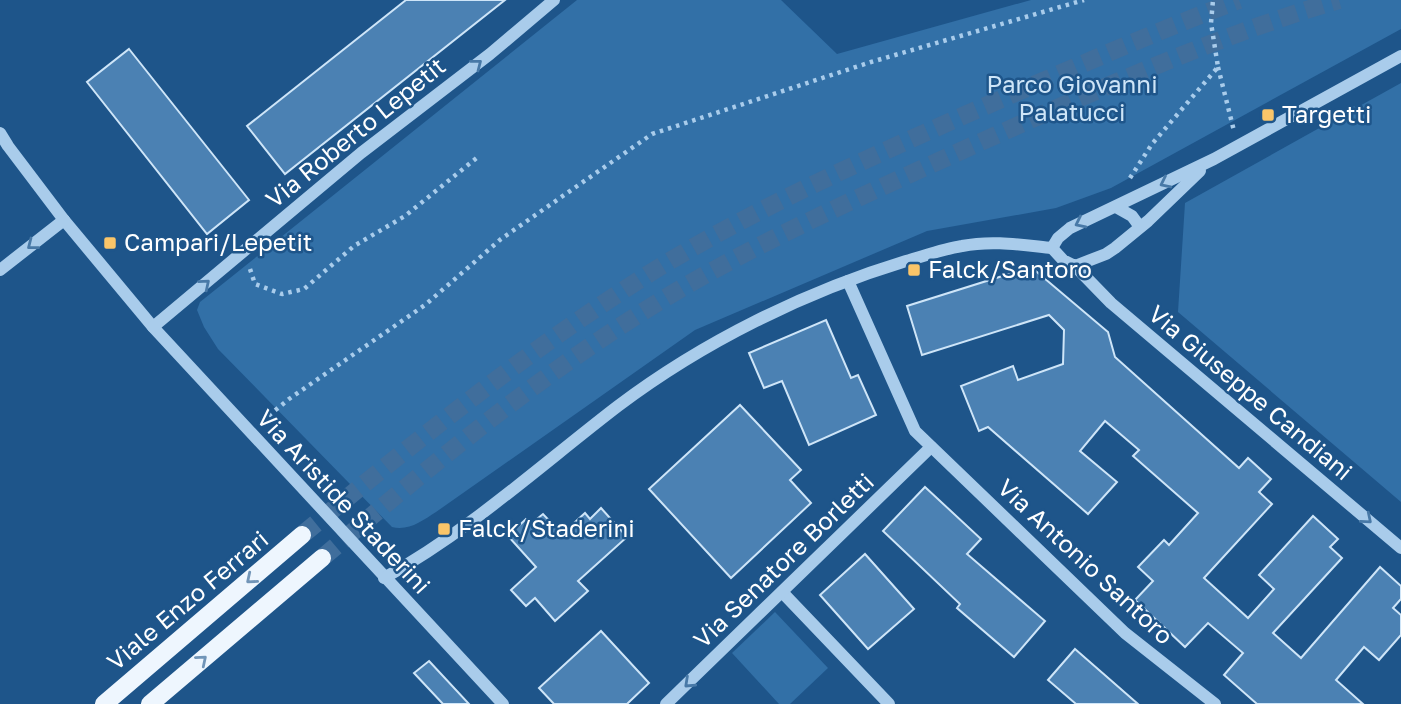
<svg xmlns="http://www.w3.org/2000/svg" width="1401" height="704" viewBox="0 0 1401 704" font-family="'Golos Text',sans-serif">
  <rect width="100%" height="100%" fill="#1e558a"/>
  <!-- green -->
  <g fill="#3270a7">
    <path d="M577,0H781L837,54L1031,0H1401V29L1111,188L1056,208L927,231L695,330L436,512C422,521 409,531 392,527L218,349L204,327L197,310L200,302Z"/>
    <path d="M1401,83V502L1178,312L1185,203L1348,112L1354,106L1356,108Z"/>
    <path d="M775,612L828,668L790,704H779L732,653Z"/>
  </g>
  <!-- building -->
  <g fill="#4b81b3" stroke="#cee5f8" stroke-width="2">
    <path d="M406,0H505L285,174L247,126Z"/>
    <path d="M129,49L249,200L207,234L87,82Z"/>
    <path d="M1031,267L1108,332L1115,357L1239,468L1248,458L1271,479L1259,492L1272,504L1204,578L1248,618L1274,589L1259,575L1313,516L1338,539L1330,547L1342,558L1273,633L1301,658L1380,567L1401,586V599L1393,608L1401,615V635L1379,660L1364,647L1336,680L1363,704H1257L1224,675L1243,653L1208,623L1185,647L1135,600L1153,581L1138,567L1164,540L1169,545L1198,513L1133,456L1139,450L1105,421L1080,451L1117,482L1088,514L988,427L979,431L961,386L1013,366L1018,380L1063,364L1064,330L1049,315L922,355L907,306Z"/>
    <path d="M826,320L851,378L858,375L876,415L809,445L782,381L764,388L749,353Z"/>
    <path d="M740,405L801,470L790,480L811,503L731,578L649,489Z"/>
    <path d="M925,487L981,539L967,554L1045,621L1014,657L957,608L960,604L883,531Z"/>
    <path d="M601,508L627,537L578,581L588,591L555,621L535,598L526,606L511,590L536,567L508,536L526,519L532,523L543,514L562,534L585,513L590,519Z"/>
    <path d="M865,554L914,609L868,649L820,595Z"/>
    <path d="M601,631L649,683L627,704H554L539,688Z"/>
    <path d="M1075,649L1138,704H1076L1048,680Z"/>
    <path d="M429,661L469,704H443L414,673Z"/>
  </g>
  <g fill="none" stroke-linecap="round" stroke-linejoin="round">
    <!-- major-tunnel -->
    <g stroke="#406e9c" stroke-width="18" stroke-dasharray="18 9" stroke-linecap="butt">
      <path d="M302,535C416,441 530,348 655,270C754,209 862,161 967,114C1057,75 1147,35 1239,0"/>
      <path d="M322,558C422,473 522,389 633,318C740,249 858,198 974,145C1093,92 1213,37 1339,0"/>
    </g>
    <!-- path -->
    <g stroke="#a9cceb" stroke-width="4.5" stroke-dasharray="3.5 5" stroke-linecap="butt">
      <path d="M1218,67L1234,131"/>
      <path d="M1130,178L1152,144L1218,67L1211,23L1213,0"/>
      <path d="M250,269L255,284L282,294L304,289L354,246L405,216L479,156"/>
      <path d="M262,421L289,399L425,305L501,239L652,134L871,62L1084,0"/>
    </g>
    <!-- minor -->
    <g stroke="#a9cceb" stroke-width="12">
      <path d="M0,133L8,146L64,220L153,327L503,704"/>
      <path d="M1116,207L1132,216L1140,227"/>
      <path d="M1052,248L1058,238L1070,228L1214,159L1401,56"/>
      <path d="M1052,248L1063,260L1075,266L1106,254L1115,248L1148,221L1200,171"/>
      <path d="M1075,266L1111,303L1401,548"/>
      <path d="M0,270L64,220"/>
      <path d="M848,281L915,431L1125,633L1215,704"/>
      <path d="M153,327L361,153L490,54L554,0"/>
      <path d="M384,578C469,531 541,465 618,406C703,342 804,292 906,261C924,256 943,249 962,246C992,240 1022,245 1052,248"/>
      <path d="M782,592L889,704"/>
      <path d="M666,704L931,447"/>
    </g>
    <!-- major -->
    <g stroke="#eef6fe" stroke-width="18">
      <path d="M104,704L302,535"/>
      <path d="M150,704L322,558"/>
    </g>
  </g>
  <!-- one-way arrows -->
  <defs><path id="oneway-chevron" d="M-2-3.5L2.5 0L-2 3.5" fill="none" stroke-width="1.6" stroke-linecap="round" stroke-linejoin="round" transform="scale(1.75)"/></defs>
  <g stroke="#4879a7">
    <use href="#oneway-chevron" transform="translate(477 64) rotate(-38)"/>
    <use href="#oneway-chevron" transform="translate(1165 183) rotate(154)"/>
    <use href="#oneway-chevron" transform="translate(1080 223) rotate(154)"/>
    <use href="#oneway-chevron" transform="translate(32 245) rotate(142)"/>
    <use href="#oneway-chevron" transform="translate(205 284) rotate(-40)"/>
    <use href="#oneway-chevron" transform="translate(1367 519) rotate(40)"/>
    <use href="#oneway-chevron" transform="translate(689 683) rotate(137)"/>
  </g>
  <g stroke="#7195b8">
    <use href="#oneway-chevron" transform="translate(251 579) rotate(140)"/>
    <use href="#oneway-chevron" transform="translate(202 660) rotate(-40)"/>
  </g>
  <!-- markers -->
  <g fill="#fac569" stroke="#1e558a" stroke-width="2.5">
    <rect x="1261" y="108" width="14" height="14" rx="3.5"/>
    <rect x="103" y="236" width="14" height="14" rx="3.5"/>
    <rect x="907" y="263" width="14" height="14" rx="3.5"/>
    <rect x="437" y="522" width="14" height="14" rx="3.5"/>
  </g>
  <g text-anchor="middle" stroke-width="5" stroke-linejoin="round" paint-order="stroke">
    <!-- park labels -->
    <g font-size="24" fill="#cee5f8" stroke="#1e558a">
      <text x="1072" y="93">Parco Giovanni<tspan x="1072" dy="28">Palatucci</tspan></text>
    </g>
    <!-- poi labels -->
    <g font-size="24" fill="#fff" stroke="#1e558a" text-anchor="start">
      <text x="1282" y="123">Targetti</text>
      <text x="124" y="251">Campari/Lepetit</text>
      <text x="928" y="278">Falck/Santoro</text>
      <text x="458" y="537">Falck/Staderini</text>
    </g>
    <!-- street labels -->
    <g font-size="24" fill="#fff" stroke="#1e558a">
      <text transform="translate(356 133) rotate(-39)" y="8">Via Roberto Lepetit</text>
      <text transform="translate(1250 393) rotate(40)" y="8">Via Giuseppe Candiani</text>
      <text transform="translate(343 502) rotate(47)" y="8">Via Aristide Staderini</text>
      <text transform="translate(784 561) rotate(-44)" y="8">Via Senatore Borletti</text>
      <text transform="translate(1085 562) rotate(43)" y="8">Via Antonio Santoro</text>
      <text transform="translate(188 601) rotate(-40)" y="8">Viale Enzo Ferrari</text>
    </g>
  </g>
</svg>
